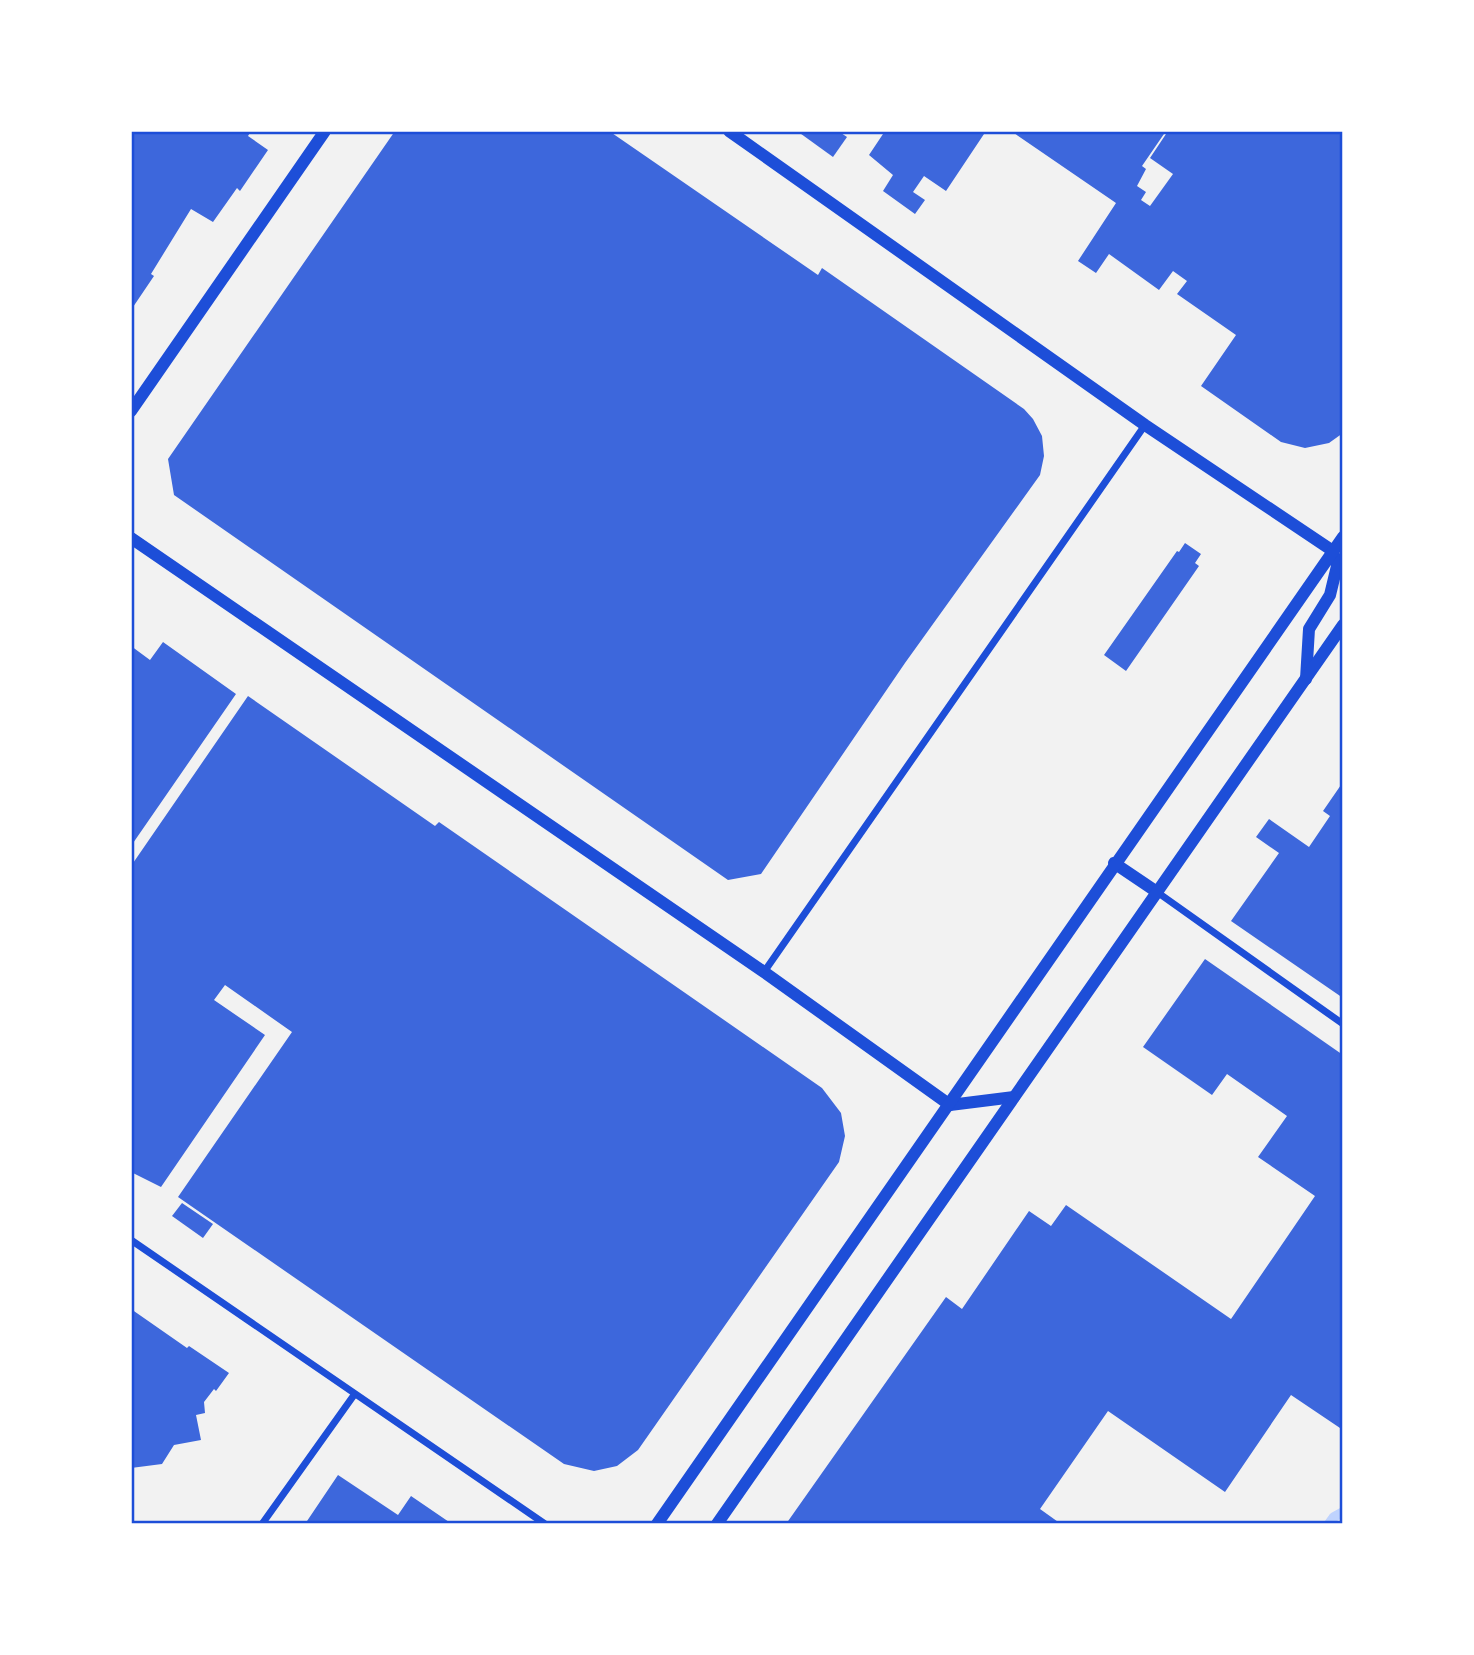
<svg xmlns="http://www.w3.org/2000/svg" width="1474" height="1655" viewBox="0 0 1474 1655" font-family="Arial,sans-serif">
  <rect width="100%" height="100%" fill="#f2f2f2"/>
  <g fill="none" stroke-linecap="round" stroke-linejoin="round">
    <!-- stream -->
    <path stroke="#bfd3fe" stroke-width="10" d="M1329,1524L1334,1517L1343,1512"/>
  </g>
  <!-- building -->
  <g fill="#3d67dc">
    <path d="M131,131H251L248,136L268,150L240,191L237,188L213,222L191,209L151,274L154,276L131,310Z"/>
    <path d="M395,131H609L818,275L822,268L1024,409L1033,419L1042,436L1044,456L1040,475L905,663L761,874L728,880L174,495L168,459Z"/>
    <path d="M797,131H838L847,137L833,157Z"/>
    <path d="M885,131H986L946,191L924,176L913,192L925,200L915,214L883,191L893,175L869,155Z"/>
    <path d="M1011,131H1166L1142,166L1146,169L1137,186L1146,192L1141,200L1150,206L1173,174L1150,158L1168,131H1343V433L1329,443L1305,448L1281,442L1201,386L1236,335L1177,294L1187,281L1173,271L1159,290L1109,254L1096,273L1078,261L1116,203Z"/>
    <path d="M1185,543L1201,554L1195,563L1199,566L1126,671L1104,655L1177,551L1179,552Z"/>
    <path d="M163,642L236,694L131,846V646L150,660Z"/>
    <path d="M248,696L435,826L439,822L822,1088L841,1113L845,1136L839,1162L638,1450L617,1466L594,1471L564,1464L178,1197L292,1032L225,985L214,1000L265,1035L161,1187L131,1172L133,1168L131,1167V866Z"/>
    <path d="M1343,782V998L1231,921L1279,853L1256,837L1269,819L1309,847L1330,816L1323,811Z"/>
    <path d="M1205,959L1343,1055V1424L1340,1428L1291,1395L1225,1492L1108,1411L1040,1509L1061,1524H786L946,1297L962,1309L1029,1211L1051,1226L1066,1205L1231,1319L1315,1196L1258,1157L1287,1116L1227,1074L1212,1095L1143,1047Z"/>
    <path d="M182,1203L213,1224L203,1238L172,1216Z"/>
    <path d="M131,1309L187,1348L189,1346L229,1373L216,1391L214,1389L204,1402L205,1413L196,1415L201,1440L174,1445L162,1464L131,1468Z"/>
    <path d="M338,1475L398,1515L411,1496L452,1524H305Z"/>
  </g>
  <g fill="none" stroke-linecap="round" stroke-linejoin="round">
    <!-- minor -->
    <g stroke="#1d4ed8" stroke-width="7">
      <path d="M1157,892L1343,1024"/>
      <path d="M764,972L1145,425"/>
      <path d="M131,1240L545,1524"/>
      <path d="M262,1524L354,1395"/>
    </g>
    <!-- tertiary -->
    <g stroke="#1d4ed8" stroke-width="12">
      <path d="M729,131L1145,425L1333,551L1337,566L1330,595L1309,629L1306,679"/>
      <path d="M131,411L325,131"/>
      <path d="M131,538L764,972L950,1105"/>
      <path d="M1114,863L1157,892"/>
      <path d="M950,1105L1014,1097"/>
      <path d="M657,1524L1343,537"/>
      <path d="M717,1524L1343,625"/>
    </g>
  </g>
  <!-- border -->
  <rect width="1474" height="1655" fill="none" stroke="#ffffff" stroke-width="266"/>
  <rect x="133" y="133" width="1208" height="1389" fill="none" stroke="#1d4ed8" stroke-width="2.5"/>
</svg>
